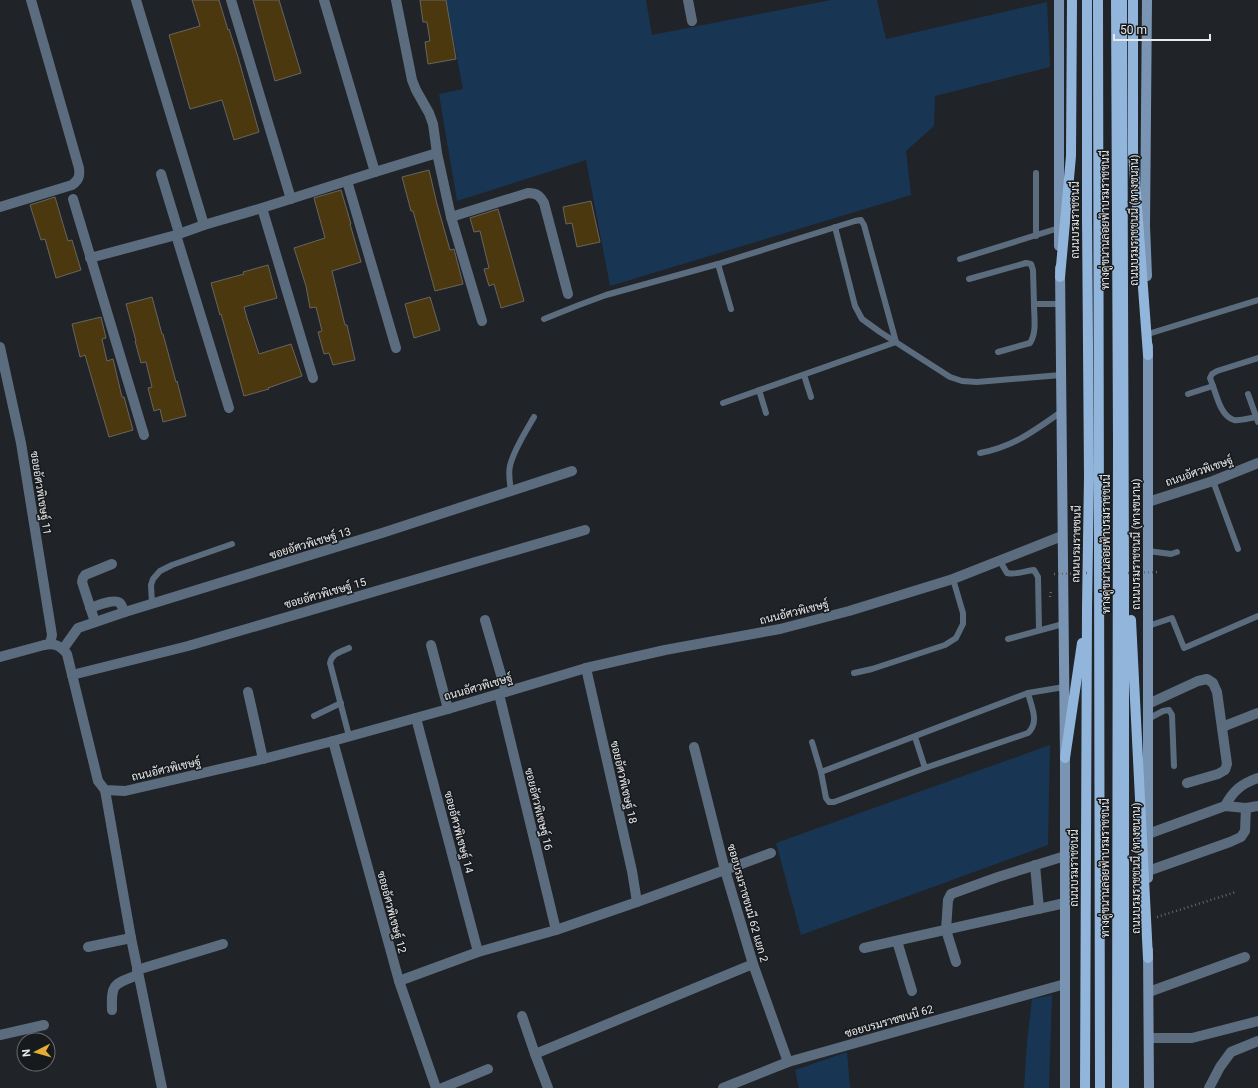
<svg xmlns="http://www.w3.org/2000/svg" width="1258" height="1088" viewBox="0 0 1258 1088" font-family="Roboto,Sarabun,sans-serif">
  <rect width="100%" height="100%" fill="#202327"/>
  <!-- green -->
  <g fill="#183654">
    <path d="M446,0H646L652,35L831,0H877L886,39L1047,2L1050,67L935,96L934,126L906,151L911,195L610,286L586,160L457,201L439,94L463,89Z"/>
    <path d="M1050,745L1048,845L801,935L776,843Z"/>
    <path d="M1052,995L1049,1088H1024L1027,1042L1032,999Z"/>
    <path d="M847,1052L850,1088H799L795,1070Z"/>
  </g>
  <!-- building -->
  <g fill="#4c380f" stroke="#676560">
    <path d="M192,0H219L228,30L229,29L238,57L259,132L234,140L222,100L190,109L169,35L200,26Z"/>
    <path d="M253,0H279L301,73L275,81Z"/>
    <path d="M420,0H446L456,59L428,64L425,42L430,41L427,22H423Z"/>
    <path d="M429,170L437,204L450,250L454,249L463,284L435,291L413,211H411L402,177Z"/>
    <path d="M341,190L351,224H350L361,262L332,271L345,325H347L355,360L333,365L329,353L324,354L318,332L322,331L316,307L310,308L306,286L294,248L325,238L314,198Z"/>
    <path d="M55,197L68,241L72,240L81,270L56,278L45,239L41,240L30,205Z"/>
    <path d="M591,201L600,242L577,247L572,223L566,224L563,207Z"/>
    <path d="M498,209L524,301L501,308L494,284L489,286L484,269L489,268L480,231L474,232L470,218Z"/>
    <path d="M268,265L277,298L244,307L247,318L259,354L291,344L302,376L268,388L269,389L244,396L221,314L220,315L211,283L244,274L243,272Z"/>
    <path d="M152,297L162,334H163L176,382L177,381L186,416L163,422L160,409L154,411L148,388L152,387L146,362L141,363L135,341H136L126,304Z"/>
    <path d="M430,297L440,330L414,338L405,304Z"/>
    <path d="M101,317L106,338L102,339L107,361L113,359L122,397H124L133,430L109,437L85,355L80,357L72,324Z"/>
  </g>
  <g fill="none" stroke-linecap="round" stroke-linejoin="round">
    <!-- path -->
    <g stroke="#66686b" stroke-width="2.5" stroke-dasharray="1 3" stroke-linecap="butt">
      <path d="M1050,597L1051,590"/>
      <path d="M1157,917L1236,892"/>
    </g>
    <!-- service -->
    <g stroke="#5b6c7e" stroke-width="6">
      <path d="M1036,173V236"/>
      <path d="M835,227L855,306L862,319L880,332L950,377L962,381L977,382L1061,375"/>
      <path d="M960,259L1059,228"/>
      <path d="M718,264L731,309"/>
      <path d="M969,279L1026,263L1031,264L1033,270L1034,304"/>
      <path d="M544,319L579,305L606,295L718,264L855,221L861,220L864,225L896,342L723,403"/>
      <path d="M1148,334L1258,300"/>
      <path d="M998,352L1030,343C1037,333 1034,316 1034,304H1060"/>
      <path d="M804,375L811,397"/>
      <path d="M1213,386C1217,397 1221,416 1234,420C1240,421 1250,418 1256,417"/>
      <path d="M759,390L766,413"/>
      <path d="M1188,394L1213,386L1210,378L1212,374L1217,371L1258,358"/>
      <path d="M1248,394L1258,422"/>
      <path d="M980,453C1013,447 1034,431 1061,412"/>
      <path d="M1213,481L1238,549"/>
      <path d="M511,491C510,483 508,474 510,466C513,451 526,431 534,417"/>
      <path d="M1148,551L1171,554L1177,552"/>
      <path d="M1000,561L1007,573C1016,575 1025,571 1034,570L1038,577L1039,630"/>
      <path d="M152,604L151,585L153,579L160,571L172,565L232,544"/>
      <path d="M1148,626L1172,618L1184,648L1258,616"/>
      <path d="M1008,639L1063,624"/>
      <path d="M349,648C341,652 332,653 330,663L349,736"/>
      <path d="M854,673L872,669L945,645L956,638L963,624V613L953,579"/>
      <path d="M314,716L341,703"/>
      <path d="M1148,719L1163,711L1169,710L1172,715L1174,766"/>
      <path d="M915,737L925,768L1028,733C1040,722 1031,706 1028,693"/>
      <path d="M812,742L821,772L826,798L829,802H834L925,768"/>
      <path d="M821,772L1028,693L1064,687"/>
    </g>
    <!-- minor -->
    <g stroke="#5b6c7e" stroke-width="10">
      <path d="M136,0L204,225"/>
      <path d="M231,0L291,199"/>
      <path d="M324,0L375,172"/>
      <path d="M396,0L412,80L416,90L429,113L433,124L437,153L451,217L482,321"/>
      <path d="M688,0L692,21"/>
      <path d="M161,174L179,233"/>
      <path d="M347,181L396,348"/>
      <path d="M73,199L144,435"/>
      <path d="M0,207L72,185C79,180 80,176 79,168L31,0"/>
      <path d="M262,208L313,378"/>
      <path d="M451,217L528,193C537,193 540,196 544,203L568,294"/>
      <path d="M176,235L229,408"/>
      <path d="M90,258L176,235L204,225L262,208L375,172L437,153"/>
      <path d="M0,347L21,443L52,635L50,644"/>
      <path d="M90,608C97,606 114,598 120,603C122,605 123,610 125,612"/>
      <path d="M485,620L506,692"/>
      <path d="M95,622L82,582L83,578L85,575L112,564"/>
      <path d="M431,645L448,709"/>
      <path d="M63,649L78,628L125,612L382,533L572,471"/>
      <path d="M586,668L632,871L637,902"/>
      <path d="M72,675L188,646L585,530"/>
      <path d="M248,692L263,759"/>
      <path d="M499,694L556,930"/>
      <path d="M1148,704L1198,681L1207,679L1213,683L1217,692L1227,764L1225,770L1218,774L1187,783"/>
      <path d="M416,718L478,952"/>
      <path d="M1222,727L1258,713"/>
      <path d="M333,741L399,981L436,1088"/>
      <path d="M694,747L725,870L753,964L788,1062"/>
      <path d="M105,790L131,938L162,1088"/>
      <path d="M1225,806C1233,791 1241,784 1258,778"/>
      <path d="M1148,834L1225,806L1246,808L1258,806"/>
      <path d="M1035,865L1039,909"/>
      <path d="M1148,871L1230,842L1241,837L1245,831L1246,808"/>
      <path d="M897,941L912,991"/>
      <path d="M88,947L131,938"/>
      <path d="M864,948L1065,903"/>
      <path d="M956,962L946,930L948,900L951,894L998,877L1065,856"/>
      <path d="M137,970L223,944"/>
      <path d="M399,981L478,952L556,930L637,902L771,853"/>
      <path d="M1149,992L1245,957"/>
      <path d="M112,1010C111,983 114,984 138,975"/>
      <path d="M522,1016L535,1054L548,1088"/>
      <path d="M0,1035L44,1025"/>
      <path d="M1149,1038H1192L1258,1021"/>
      <path d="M535,1054L753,964"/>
      <path d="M442,1088L488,1069"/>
      <path d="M723,1088L788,1062L1065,984"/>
      <path d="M1209,1088L1220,1067L1231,1052L1258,1041"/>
    </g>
    <!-- tertiary -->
    <g stroke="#5b6c7e" stroke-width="10">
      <path d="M1148,502L1213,481L1258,463"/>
      <path d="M0,657L44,645C54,643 60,645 67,654L98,781L105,790L125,791L263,759L333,741L448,709L586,668L665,650L780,629L849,611L953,579L1062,536"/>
    </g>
    <!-- secondary -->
    <g stroke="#7a95b3" stroke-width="10">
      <path d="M1059,0V246"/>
      <path d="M1060,268L1065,758V1088"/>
      <path d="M1147,276L1145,226L1147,0"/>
      <path d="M1148,346V878"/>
      <path d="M1148,950L1149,1088"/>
    </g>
    <!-- primary -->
    <g stroke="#92b6db" stroke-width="10">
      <path d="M1122,0L1124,575V1088"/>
      <path d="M1133,0V153L1148,355"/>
      <path d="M1060,277L1071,156L1072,0"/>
      <path d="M1131,620L1148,958"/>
      <path d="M1065,758L1082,643"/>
      <path d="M1085,1088L1087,608L1089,476L1087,216V0"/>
    </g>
    <!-- path-bridge -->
    <g stroke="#66686b" stroke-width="2.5" stroke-dasharray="1 3" stroke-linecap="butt">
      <path d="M1128,573L1159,572"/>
      <path d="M1054,574L1089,573"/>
    </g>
    <!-- primary-bridge -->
    <g stroke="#92b6db" stroke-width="10">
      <path d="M1098,0L1100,1088"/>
      <path d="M1116,0L1118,441L1117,1088"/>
    </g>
  </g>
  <g text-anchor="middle" stroke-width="3" stroke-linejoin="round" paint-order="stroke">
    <!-- street labels -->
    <g font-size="11" fill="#e7e9eb" stroke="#171a1d">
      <text transform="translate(1075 220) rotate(-90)" y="4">ถนนบรมราชชนนี</text>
      <text transform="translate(1105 220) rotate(-90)" y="4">ทางคู่ขนานลอยฟ้าบรมราชชนนี</text>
      <text transform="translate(1134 220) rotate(-90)" y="4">ถนนบรมราชชนนี (ทางขนาน)</text>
      <text transform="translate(1199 471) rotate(-19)" y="4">ถนนอัศวพิเชษฐ์</text>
      <text transform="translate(41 493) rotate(81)" y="4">ซอยอัศวพิเชษฐ์ 11</text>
      <text transform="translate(310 543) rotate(-17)" y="4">ซอยอัศวพิเชษฐ์ 13</text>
      <text transform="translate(1076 544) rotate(-89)" y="4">ถนนบรมราชชนนี</text>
      <text transform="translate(1106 544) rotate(-90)" y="4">ทางคู่ขนานลอยฟ้าบรมราชชนนี</text>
      <text transform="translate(1136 544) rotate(-90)" y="4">ถนนบรมราชชนนี (ทางขนาน)</text>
      <text transform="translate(325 593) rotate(-16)" y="4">ซอยอัศวพิเชษฐ์ 15</text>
      <text transform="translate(794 612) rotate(-14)" y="4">ถนนอัศวพิเชษฐ์</text>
      <text transform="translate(478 687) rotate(-16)" y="4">ถนนอัศวพิเชษฐ์</text>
      <text transform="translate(166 769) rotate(-13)" y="4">ถนนอัศวพิเชษฐ์</text>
      <text transform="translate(624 782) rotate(77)" y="4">ซอยอัศวพิเชษฐ์ 18</text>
      <text transform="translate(539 809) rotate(76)" y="4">ซอยอัศวพิเชษฐ์ 16</text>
      <text transform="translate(459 832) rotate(75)" y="4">ซอยอัศวพิเชษฐ์ 14</text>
      <text transform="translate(1074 868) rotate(-90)" y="4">ถนนบรมราชชนนี</text>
      <text transform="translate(1105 868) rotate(-90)" y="4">ทางคู่ขนานลอยฟ้าบรมราชชนนี</text>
      <text transform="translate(1136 868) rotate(-90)" y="4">ถนนบรมราชชนนี (ทางขนาน)</text>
      <text transform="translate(748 903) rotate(74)" y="4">ซอยบรมราชชนนี 62 แยก 2</text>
      <text transform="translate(392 912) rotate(75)" y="4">ซอยอัศวพิเชษฐ์ 12</text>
      <text transform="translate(889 1021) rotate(-16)" y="4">ซอยบรมราชชนนี 62</text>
    </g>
  </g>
  <!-- north arrow -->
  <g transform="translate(36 1052) rotate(264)"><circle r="19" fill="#171a1d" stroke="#6a6d6f"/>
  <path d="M0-3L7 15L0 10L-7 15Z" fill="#e5ad35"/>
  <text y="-6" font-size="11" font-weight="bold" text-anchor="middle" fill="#e7e9eb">N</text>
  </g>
  <!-- scale -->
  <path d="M1114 34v6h96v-6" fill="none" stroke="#e7e9eb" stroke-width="2"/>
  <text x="1120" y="34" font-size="12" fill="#e7e9eb" stroke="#171a1d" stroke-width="3" paint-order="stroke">50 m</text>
</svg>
